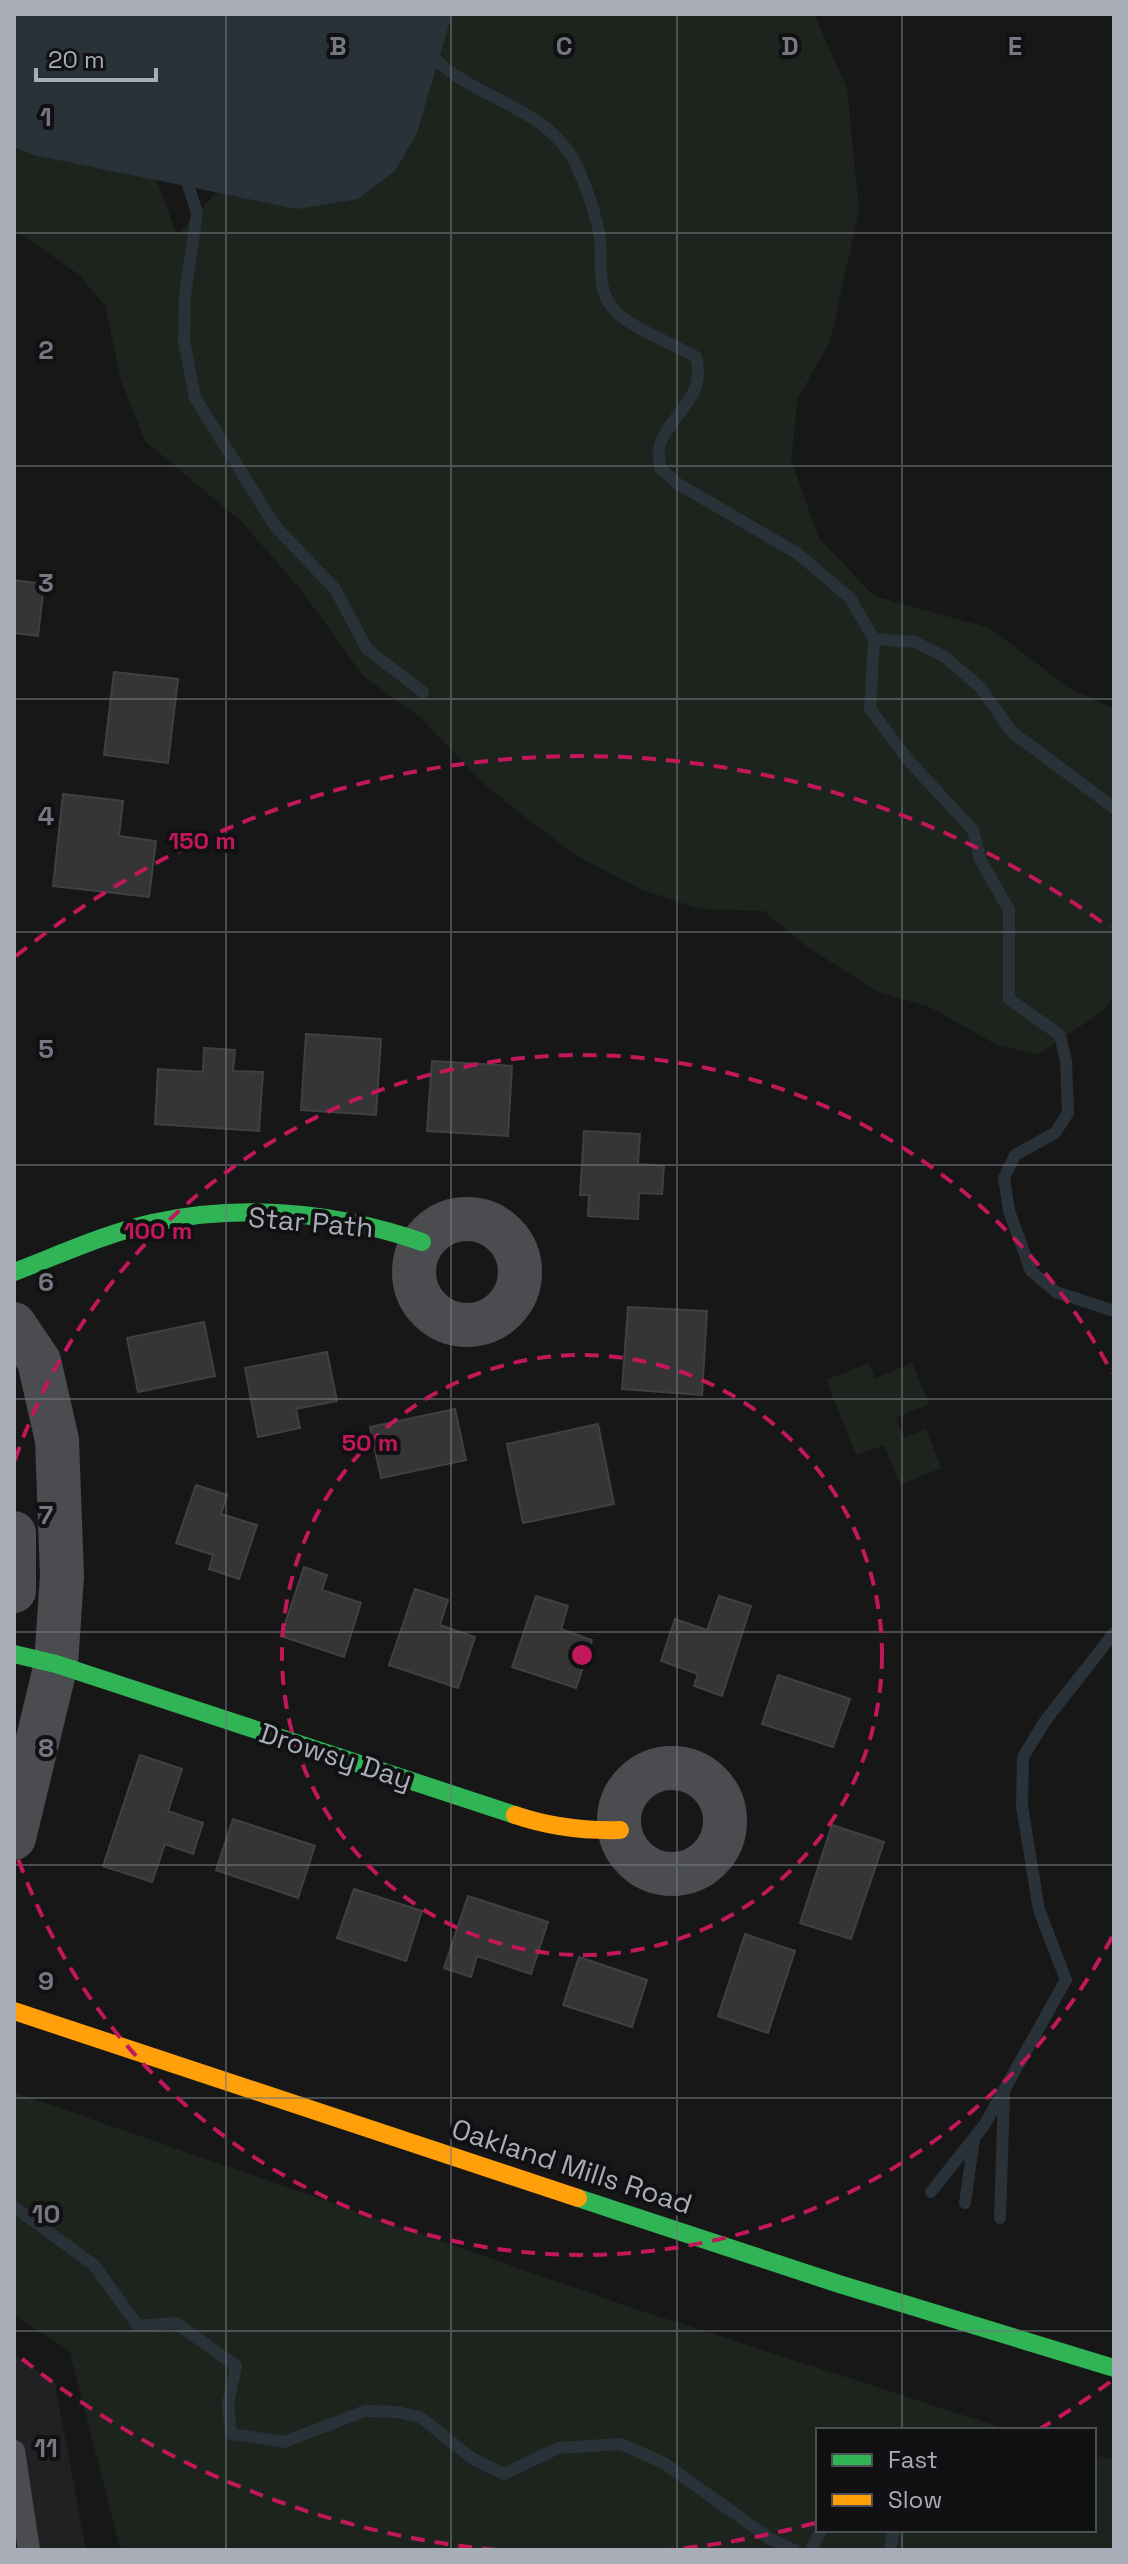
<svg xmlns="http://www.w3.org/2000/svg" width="1128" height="2564" viewBox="0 0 1128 2564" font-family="'Space Grotesk',sans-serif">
  <rect width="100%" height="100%" fill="#171717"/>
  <!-- built -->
  <path fill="#212123" d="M14,2355L55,2384L86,2550H14Z"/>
  <!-- green -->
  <g fill="#1d241e">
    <path d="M286,14H814L847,88L859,210L830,342L798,398L791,460L819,538L874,596L990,628L1069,688L1114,709V996L1102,1012L1037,1055L995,1044L930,1007L878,992L806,946L764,911L700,909L640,889L579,857L527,819L482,782L421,718L363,676L302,591L242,522L145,441L121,380L105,305L78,274L14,229V135L154,173L177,235L223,185Z"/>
    <path d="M869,1363L875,1378L912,1363L929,1404L896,1418L904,1437L926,1429L941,1468L900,1485L884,1445L856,1455L826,1380Z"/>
    <path d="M14,2092L630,2307L1009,2430H818V2530H1094V2455L1114,2460V2550H121L69,2350L14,2316Z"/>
  </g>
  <!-- water -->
  <path fill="#2a3239" d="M14,14H452L417,133L395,171L358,199L297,209L34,155L14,147Z"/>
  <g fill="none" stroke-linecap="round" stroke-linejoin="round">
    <!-- stream -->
    <g stroke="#2a3239" stroke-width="12">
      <path d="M427,50C466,98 539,102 572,157C583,177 594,209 599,232C604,260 594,290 616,312C634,329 673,344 696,357C708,400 665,417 659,449C658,454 660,462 660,468L678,484L797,553L850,598L874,639L870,709L910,762L973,830L980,859L1009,910V999L1060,1035L1066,1061L1068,1113L1055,1133L1015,1155L1004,1178L1009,1211L1031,1271L1056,1292L1114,1311"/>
      <path d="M185,175L197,213L185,296L184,341L195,398L275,526L335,589L367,649L423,692"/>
      <path d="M874,639L915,642L945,657L980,687L1012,732L1114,808"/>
      <path d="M931,2192L985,2124L1066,1980L1039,1910L1022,1806L1023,1757L1045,1721L1114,1633"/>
      <path d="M965,2203L974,2139"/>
      <path d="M14,2207L94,2265L138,2326L176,2323L236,2366L228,2403L231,2434L284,2442L365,2411L397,2412L420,2417L473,2459L504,2474L558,2448L621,2444L664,2463L772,2540L794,2550"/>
      <path d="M1000,2218L1004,2093"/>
      <path d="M811,2550L821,2530"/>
      <path d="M890,2550L894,2530"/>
    </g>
  </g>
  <!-- building -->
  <g fill="#353536" stroke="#3f4043" stroke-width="2">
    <path d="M14,580L44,584L38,636L14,633Z"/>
    <path d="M114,672L178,679L168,763L104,755Z"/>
    <path d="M63,794L123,801L119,836L156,841L149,897L53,886Z"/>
    <path d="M306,1034L381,1039L376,1115L301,1110Z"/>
    <path d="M204,1048L235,1050L233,1071L263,1072L259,1131L155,1124L158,1069L203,1072Z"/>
    <path d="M432,1061L512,1066L508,1136L427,1131Z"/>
    <path d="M584,1131L640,1134L638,1164L664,1166L662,1194L639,1193L638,1219L588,1216L589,1195H580Z"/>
    <path d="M628,1307L707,1311L702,1395L622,1389Z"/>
    <path d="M204,1322L215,1376L138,1392L127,1338Z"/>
    <path d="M327,1352L337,1401L296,1409L300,1428L258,1437L245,1368Z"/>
    <path d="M455,1409L466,1460L381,1478L370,1427Z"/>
    <path d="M598,1424L614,1504L523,1523L507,1444Z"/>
    <path d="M196,1485L227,1495L221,1514L257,1525L239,1579L209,1569L213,1555L176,1543Z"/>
    <path d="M304,1567L327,1575L322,1590L361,1603L344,1657L281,1636Z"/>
    <path d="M415,1589L448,1600L440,1625L475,1637L458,1688L389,1665Z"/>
    <path d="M536,1596L568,1606L561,1629L592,1640L576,1688L512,1667Z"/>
    <path d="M719,1596L751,1606L722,1696L694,1686L698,1674L661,1661L675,1619L707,1630Z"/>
    <path d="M778,1675L850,1699L833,1747L762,1724Z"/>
    <path d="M140,1755L182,1769L168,1811L203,1823L193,1854L165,1844L152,1882L103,1866Z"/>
    <path d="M233,1819L315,1846L298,1898L216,1870Z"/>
    <path d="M832,1825L884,1842L851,1939L800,1923Z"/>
    <path d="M354,1889L422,1911L406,1961L337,1938Z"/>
    <path d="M468,1896L548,1922L531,1974L477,1956L471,1977L444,1968Z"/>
    <path d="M745,1934L795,1951L768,2033L718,2016Z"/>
    <path d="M579,1957L647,1980L632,2027L563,2005Z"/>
  </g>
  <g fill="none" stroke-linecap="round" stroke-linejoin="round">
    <!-- lane -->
    <path stroke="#4b4c50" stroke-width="22" d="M14,2451L29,2550"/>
    <!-- street -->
    <g stroke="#4b4c50" stroke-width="44">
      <circle cx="467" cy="1272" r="53"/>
      <path d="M14,1324L39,1361L57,1440L62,1576L56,1664L14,1838"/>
      <path d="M14,1533V1591"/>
      <circle cx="672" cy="1821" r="53"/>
    </g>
    <!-- fast -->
    <g stroke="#30b455" stroke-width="18">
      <path d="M14,1272C59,1255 104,1234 152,1223C241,1203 336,1212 422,1242"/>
      <path d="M14,1654L56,1664L515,1815"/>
      <path d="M578,2198L839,2284L1114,2368"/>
    </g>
    <!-- slow -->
    <g stroke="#ff9f0a" stroke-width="18">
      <path d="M515,1815C550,1827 583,1831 620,1830"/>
      <path d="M14,2011L578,2198"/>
    </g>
  </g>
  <!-- grid -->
  <path fill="none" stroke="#757880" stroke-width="2" stroke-opacity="0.55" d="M226,14V2550M451,14V2550M677,14V2550M902,14V2430M14,233H1114M14,466H1114M14,699H1114M14,932H1114M14,1165H1114M14,1399H1114M14,1632H1114M14,1865H1114M14,2098H1114M14,2331H1114M902,2530V2550"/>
  <!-- distance rings -->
  <g fill="none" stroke="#c2185b" stroke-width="4" stroke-dasharray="14 10">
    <circle cx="582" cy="1655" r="300"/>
    <path d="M1112 1937A600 600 0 0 1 15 1850M15 1460A600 600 0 0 1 1112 1373"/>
    <path d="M1110 2382A899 899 0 0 1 1038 2430M815 2523A899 899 0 0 1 668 2550M496 2550A899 899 0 0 1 16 2354M16 956A899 899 0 0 1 1110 928"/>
  </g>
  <g text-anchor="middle" stroke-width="8" stroke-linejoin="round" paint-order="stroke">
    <!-- street labels -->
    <g font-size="28" fill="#a8adb8" stroke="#111113">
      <text transform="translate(311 1222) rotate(5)" y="10">Star Path</text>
      <text transform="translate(336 1756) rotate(18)" y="10">Drowsy Day</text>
      <text transform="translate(572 2166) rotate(18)" y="10">Oakland Mills Road</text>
    </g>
  </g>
  <g font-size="26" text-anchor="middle" font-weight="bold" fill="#757880" stroke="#111113" stroke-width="8" stroke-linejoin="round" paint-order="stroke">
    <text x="338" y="55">B</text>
    <text x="564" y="55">C</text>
    <text x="790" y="55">D</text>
    <text x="1015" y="55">E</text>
    <text x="46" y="126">1</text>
    <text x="46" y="359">2</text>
    <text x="46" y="592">3</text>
    <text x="46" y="825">4</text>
    <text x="46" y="1058">5</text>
    <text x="46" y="1291">6</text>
    <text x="46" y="1524">7</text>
    <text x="46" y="1757">8</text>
    <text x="46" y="1990">9</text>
    <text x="46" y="2223">10</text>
    <text x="46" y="2457">11</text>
  </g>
  <circle cx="582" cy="1655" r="12" fill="#c2185b" stroke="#111113" stroke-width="4"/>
  <g font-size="24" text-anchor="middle" font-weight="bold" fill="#c2185b" stroke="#111113" stroke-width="8" stroke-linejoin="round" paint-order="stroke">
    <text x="202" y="849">150 m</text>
    <text x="158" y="1239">100 m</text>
    <text x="370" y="1451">50 m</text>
  </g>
  <!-- border -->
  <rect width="1128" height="2564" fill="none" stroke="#a8adb8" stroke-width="32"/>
  <!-- legend -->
  <rect x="816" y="2428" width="280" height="104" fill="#111113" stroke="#4d4f55" stroke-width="2"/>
  <rect x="832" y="2454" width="40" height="12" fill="#30b455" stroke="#4d4f55" stroke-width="2"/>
  <text x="888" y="2468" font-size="24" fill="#a8adb8">Fast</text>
  <rect x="832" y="2494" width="40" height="12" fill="#ff9f0a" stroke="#4d4f55" stroke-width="2"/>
  <text x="888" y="2508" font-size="24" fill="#a8adb8">Slow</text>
  <!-- scale -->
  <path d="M36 68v12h120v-12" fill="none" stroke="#a8adb8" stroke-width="4"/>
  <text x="48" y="68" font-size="24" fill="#a8adb8" stroke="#111113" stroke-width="6" paint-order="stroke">20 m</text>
</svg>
